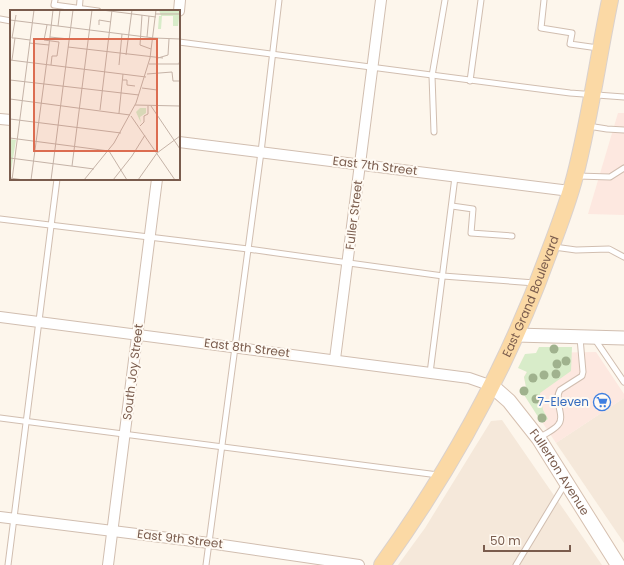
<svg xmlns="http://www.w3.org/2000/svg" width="624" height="565" viewBox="0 0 624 565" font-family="Poppins,sans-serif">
  <rect width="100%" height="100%" fill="#fdf6ec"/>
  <!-- residential -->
  <g fill="#f5e8da">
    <path d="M624,398V543L556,443Z"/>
    <path d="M502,420L602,565H398L425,528L491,421Z"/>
  </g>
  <!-- commercial -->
  <g fill="#fde8e0">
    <path d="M618,113H624V215L588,214Z"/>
    <path d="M596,352L624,394V398L556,443L521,390L526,387L524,377L536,353Z"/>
  </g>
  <!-- green -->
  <path fill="#d8ecc9" d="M539,347H572L571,371L540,393L543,410L548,419L542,423L521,390L526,387L524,377L527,372L518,368L525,354L536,353Z"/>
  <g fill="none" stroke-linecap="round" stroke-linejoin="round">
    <!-- service casing -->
    <g stroke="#d1beb0" stroke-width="7">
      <g id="service">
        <path d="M55,0L54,5L98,11"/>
        <path d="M544,0L541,28L572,33L570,44L598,48"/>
        <path d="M79,11L80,0"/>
        <path d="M0,19L11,21"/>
        <path d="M179,42L570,93L624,97"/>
        <path d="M470,81L481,0"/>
        <path d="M588,126L607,129L624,130"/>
        <path d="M434,132L432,76L445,0"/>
        <path d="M578,176L610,177L624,168"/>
        <path d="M452,206L473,209L471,233L512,236"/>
        <path d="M0,219L248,249L443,276L535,283"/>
        <path d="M554,247L576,250L609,249L624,257"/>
        <path d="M594,338L624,382"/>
        <path d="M430,373L455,177"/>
        <path d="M0,418L438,475"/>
        <path d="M539,438C545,434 554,430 558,425C566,416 553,401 560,390L582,376L583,372L580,338"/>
        <path d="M8,565L57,179"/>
        <path d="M206,565L261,152L279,0"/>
        <path d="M516,565L565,484"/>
      </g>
    </g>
    <!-- minor casing -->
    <g stroke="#d1beb0" stroke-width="12">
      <g id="minor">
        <path d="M179,11L180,0"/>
        <path d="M0,119L11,120"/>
        <path d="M179,142L570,191"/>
        <path d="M0,317L469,378L492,386"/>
        <path d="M335,359L381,0"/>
        <path d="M0,517L209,543L359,565"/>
        <path d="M108,565L157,179"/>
      </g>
    </g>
    <!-- tertiary casing -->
    <g stroke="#d1beb0" stroke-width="15">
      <path id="tertiary" d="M516,335L624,338"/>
    </g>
    <!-- secondary casing -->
    <g stroke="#d6c0b0" stroke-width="16">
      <g id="secondary">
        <path id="s1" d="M492,386L509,401L539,439L618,565"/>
      </g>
    </g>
    <!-- primary casing -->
    <g stroke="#dad1cd" stroke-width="18">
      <g id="primary">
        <path id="s2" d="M382,565C451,469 508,366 548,255C558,229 568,203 575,176C590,118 598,58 610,0"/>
      </g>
    </g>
    <!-- service -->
    <use href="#service" stroke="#fff" stroke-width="5"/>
    <!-- minor -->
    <use href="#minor" stroke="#fff" stroke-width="10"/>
    <!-- tertiary -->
    <use href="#tertiary" stroke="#fff" stroke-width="13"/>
    <!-- secondary -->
    <use href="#secondary" stroke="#fff" stroke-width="14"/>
    <!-- primary -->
    <use href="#primary" stroke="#fbd9a5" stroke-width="16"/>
  </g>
  <!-- trees -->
  <g fill="#a0b28e">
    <circle cx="554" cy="349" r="4.5"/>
    <circle cx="566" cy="361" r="4.5"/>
    <circle cx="557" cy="364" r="4.5"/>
    <circle cx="556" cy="374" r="4.5"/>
    <circle cx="544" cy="375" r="4.5"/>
    <circle cx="533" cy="378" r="4.5"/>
    <circle cx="524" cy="391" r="4.5"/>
    <circle cx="536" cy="399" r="4.5"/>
    <circle cx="542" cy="418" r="4.5"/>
  </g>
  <!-- icons -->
  <defs>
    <g id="supermarket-ring" transform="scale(0.9)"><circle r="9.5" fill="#fffaf3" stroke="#3f7fe0" stroke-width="1.5"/><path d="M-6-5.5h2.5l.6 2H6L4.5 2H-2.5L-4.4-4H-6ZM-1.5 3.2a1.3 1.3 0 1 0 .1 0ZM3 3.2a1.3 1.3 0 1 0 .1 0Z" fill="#3f7fe0"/></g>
  </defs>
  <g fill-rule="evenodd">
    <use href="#supermarket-ring" x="602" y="402"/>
  </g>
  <g text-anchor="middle" stroke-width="4" stroke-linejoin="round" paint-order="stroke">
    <!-- street labels -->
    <g font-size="12" fill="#7a5c4d" stroke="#fffaf3">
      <text transform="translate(375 166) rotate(7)" y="4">East 7th Street</text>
      <text transform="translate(354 215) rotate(-83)" y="4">Fuller Street</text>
      <text dy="4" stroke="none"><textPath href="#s2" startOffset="308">East Grand Boulevard</textPath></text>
      <text transform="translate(247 348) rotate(7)" y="4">East 8th Street</text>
      <text transform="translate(133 372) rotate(-83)" y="4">South Joy Street</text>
      <text dy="4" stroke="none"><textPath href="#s1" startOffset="110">Fullerton Avenue</textPath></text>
      <text transform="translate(180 539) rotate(7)" y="4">East 9th Street</text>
    </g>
    <!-- shop labels -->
    <g font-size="12" fill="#366cbe" stroke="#fffaf3" text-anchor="end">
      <text x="589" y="406">7-Eleven</text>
    </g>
  </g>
  <!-- overview -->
  <g transform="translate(10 10)">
    <rect width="170" height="170" fill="#fdf6ec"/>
    <path d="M149,0H170L168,16H163V6H152L151,19H148L149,6H151ZM130,98H136V103L130,107L131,113L126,102ZM0,129L6,130L0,167Z" fill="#d8ecc9"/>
    <path fill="none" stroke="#c5b3a7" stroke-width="1" d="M92,0L146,7M146,4H170M132,5L130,35L141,39M0,10L144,28L170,29M37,15L34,30L49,32L47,46H42L41,55M89,15V10L101,12M48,16L50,0M40,27L59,29M137,27L139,6M5,28H2L6,5M19,33L39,35L21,170M39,35L43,0M58,37L153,48M116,45L122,0M148,48L158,45L159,29M0,50L136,67M2,50L5,28L20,30M139,54H169L170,49M109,55L112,24M137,64L162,62L163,71H170M0,70L129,85M113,70H117V75L125,76M132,78L147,80M0,89L120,105M125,95L170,96M141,96L170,139M90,100L102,0M109,103L113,64M121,106L165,170M0,109L111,123M130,116L134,112V106L138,104V96M0,128L99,141L117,170M0,148L84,159M62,156L82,0M0,168L14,170M2,170L24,0M41,170L63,0M74,170L104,133L126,93L140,48L146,0M103,170L122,146L135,125M128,170L147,143L170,126"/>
    <path fill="#dc6d51" fill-opacity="0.15" stroke="#dc6d51" stroke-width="2" d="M24,29H147V141H24Z"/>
    <rect width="170" height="170" fill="none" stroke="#7a5c4d" stroke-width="2"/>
  </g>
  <!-- scale -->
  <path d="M484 545v6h86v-6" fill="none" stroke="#7a5c4d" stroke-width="2"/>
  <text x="490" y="545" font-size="12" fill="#7a5c4d" stroke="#fffaf3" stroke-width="3" paint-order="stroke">50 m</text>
</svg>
